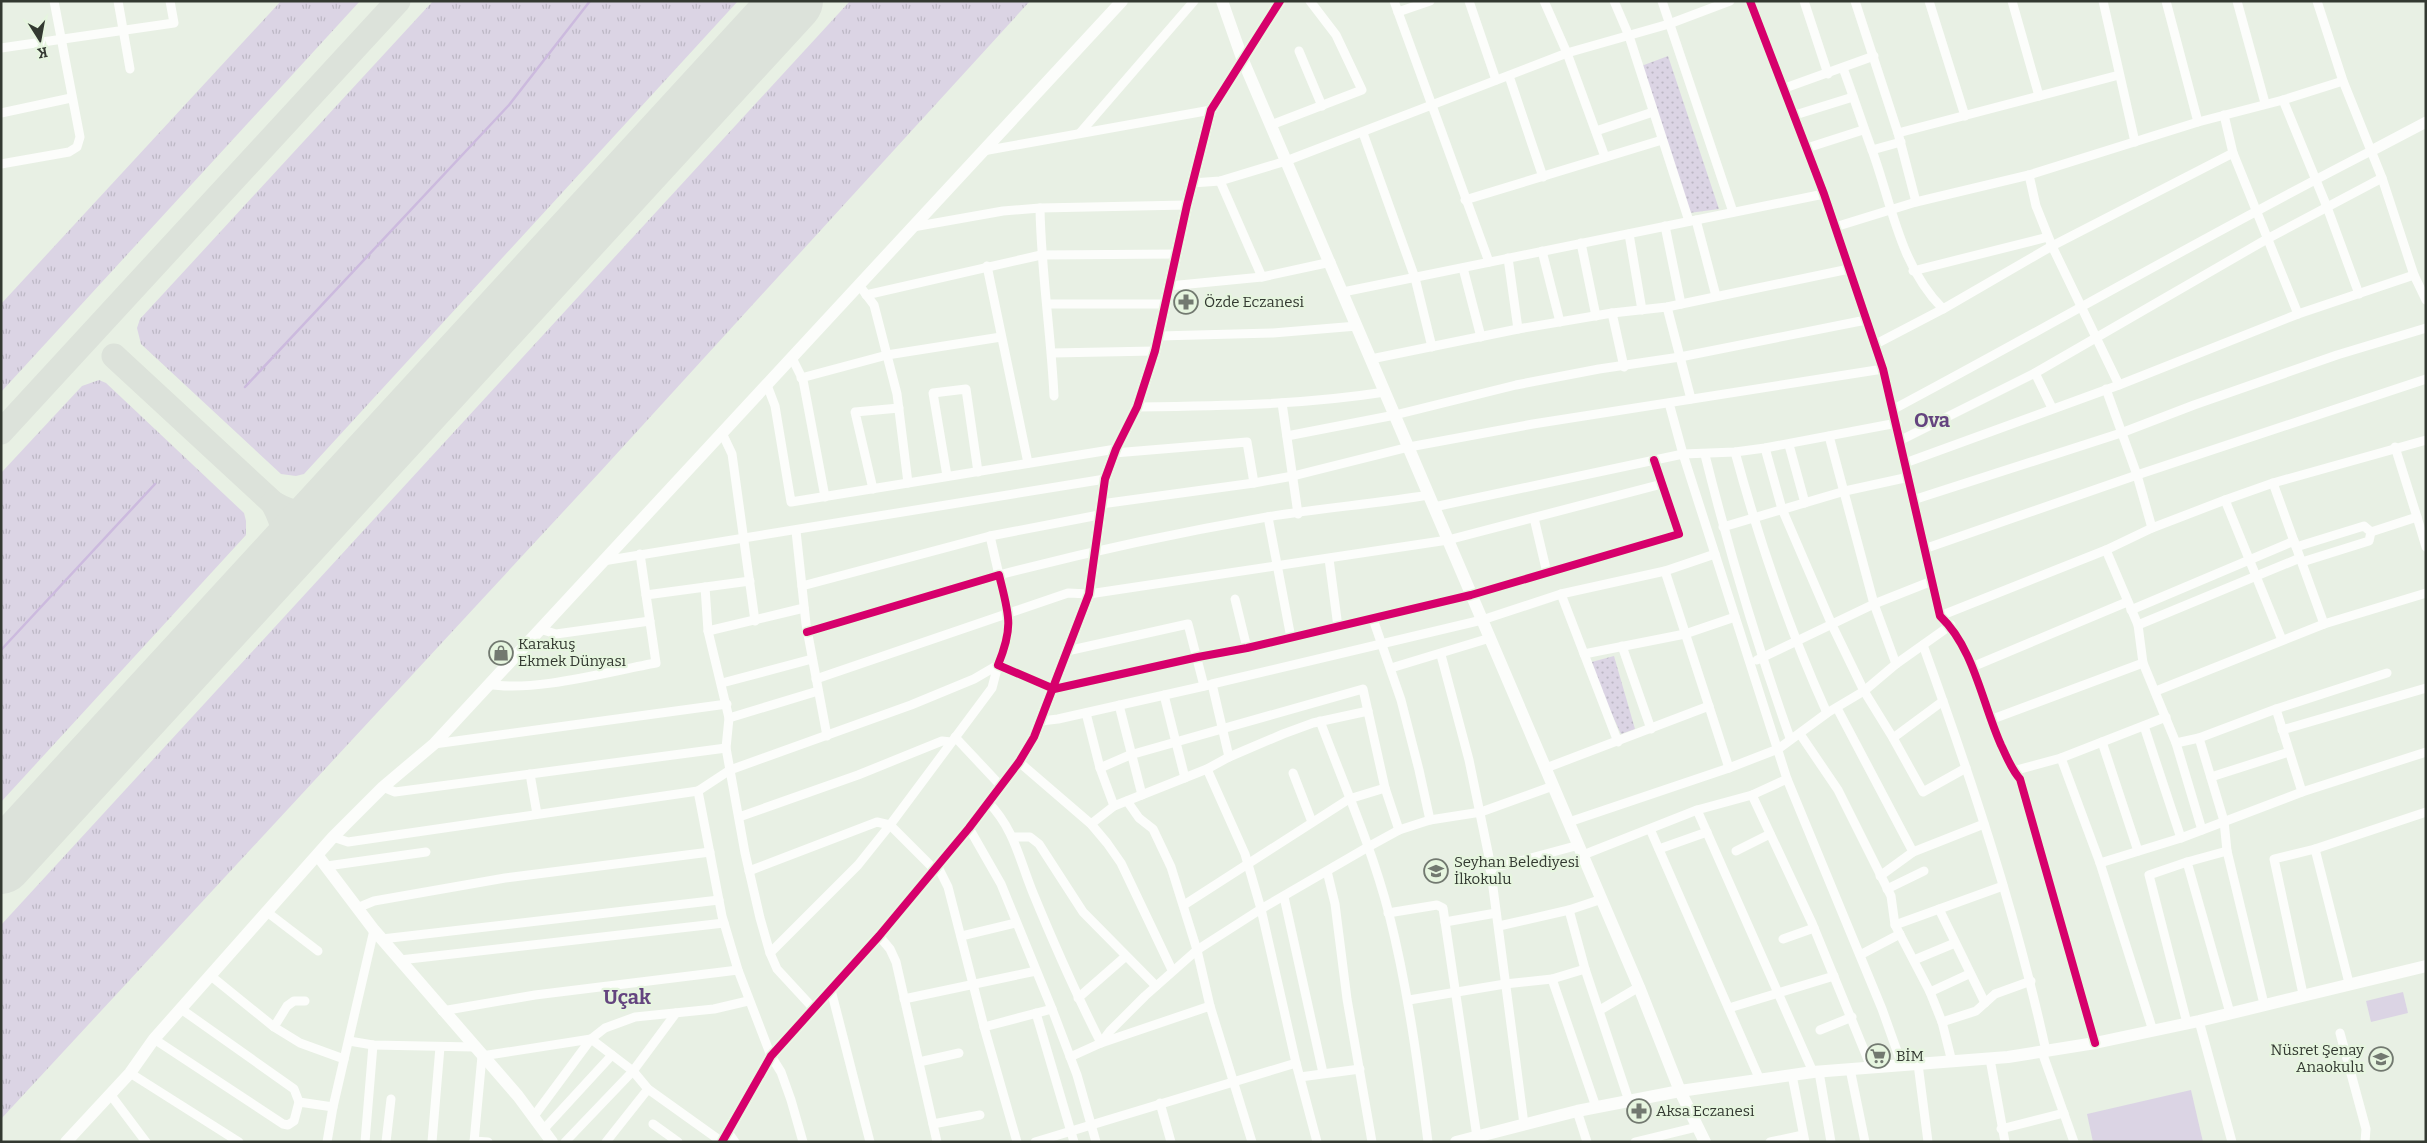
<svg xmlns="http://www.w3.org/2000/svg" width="2427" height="1143" viewBox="0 0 2427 1143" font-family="Bitter,serif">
  <defs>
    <pattern id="grass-tufts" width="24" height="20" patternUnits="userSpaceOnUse" patternTransform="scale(1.25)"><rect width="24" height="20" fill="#dbd4e4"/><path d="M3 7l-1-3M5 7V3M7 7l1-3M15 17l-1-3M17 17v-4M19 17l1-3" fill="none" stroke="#bcb7c4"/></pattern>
    <pattern id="park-dots" width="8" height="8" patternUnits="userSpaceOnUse" patternTransform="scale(1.25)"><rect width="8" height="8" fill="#dbd4e4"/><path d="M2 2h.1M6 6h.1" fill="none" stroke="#bcb7c4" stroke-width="1.8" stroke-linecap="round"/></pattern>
  </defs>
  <rect width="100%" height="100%" fill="#e8f0e4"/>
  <!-- grass -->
  <g fill="url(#grass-tufts)">
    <path d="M281,1H360L1,392V304Z"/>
    <path d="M433,1H738L304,474L296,476L281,474L141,344L137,328L140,319Z"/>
    <path d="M850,1H1030L600,472L1,1119V925Z"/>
    <path d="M99,380L106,383L244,513L246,521V535L1,802V473L82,386Z"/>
  </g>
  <!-- park -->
  <g fill="url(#park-dots)">
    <path d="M1668,56L1719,209L1689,213L1636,68Z"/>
    <path d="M1614,656L1635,729L1621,734L1588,663Z"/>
  </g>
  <!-- pitch -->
  <g fill="#dbd4e4">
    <path d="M2403,992L2408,1013L2371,1022L2366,1001Z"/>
    <path d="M2191,1090L2203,1142H2093L2087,1114Z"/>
  </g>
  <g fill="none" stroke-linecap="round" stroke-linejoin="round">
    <!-- stream -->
    <g stroke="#ccbade" stroke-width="2.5">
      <path d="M245,387L509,105L590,1"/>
      <path d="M1,650L155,484"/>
    </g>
    <!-- taxiway -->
    <g stroke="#dce2da" stroke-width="25">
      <path d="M114,356L273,503"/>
      <path d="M1,432L398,1"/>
      <path d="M271,569C288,544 287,529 273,503C292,514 309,518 329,506"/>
    </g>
    <!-- runway -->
    <path stroke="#dce2da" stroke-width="62" d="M1,863L792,1"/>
    <!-- minor -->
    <g stroke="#fcfdfb" stroke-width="9">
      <path d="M118,1L130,69"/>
      <path d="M1394,1L1489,262"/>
      <path d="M1469,1L1496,80"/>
      <path d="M1544,1L1567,53L1605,157"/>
      <path d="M1614,1L1629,36L1689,221"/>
      <path d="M1662,1L1733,212"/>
      <path d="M1750,1L1824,194L1883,369L1940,616C1974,648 1982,703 2001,745C2007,757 2011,769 2020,779L2095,1043"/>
      <path d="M1804,1L1828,74"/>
      <path d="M1855,1L1898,133L1916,202"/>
      <path d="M1929,1L1965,116"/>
      <path d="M2012,1L2039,96"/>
      <path d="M2103,1L2135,142"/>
      <path d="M2166,1L2198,122"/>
      <path d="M2237,1L2265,103"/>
      <path d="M2317,1L2343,81L2382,178L2414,275L2426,300"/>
      <path d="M1398,12L1430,1"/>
      <path d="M1,48L174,23L170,1"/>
      <path d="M1299,51L1322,106"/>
      <path d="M1843,68C1853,95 1862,123 1872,150C1892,205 1900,266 1943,309"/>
      <path d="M1509,76L1543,177"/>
      <path d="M1785,88L1874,56"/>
      <path d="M2283,100L2327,207L2359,294"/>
      <path d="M1,113L71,98"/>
      <path d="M1795,115L1853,97"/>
      <path d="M2224,115L2233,153L2298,314"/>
      <path d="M1271,125L1362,90L1336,35L1310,1"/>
      <path d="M1596,131L1653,112"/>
      <path d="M1080,133L1194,1"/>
      <path d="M1363,133L1415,278L1432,347"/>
      <path d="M1898,133L2119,75"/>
      <path d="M1807,148L1863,130"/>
      <path d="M1872,150L1901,142"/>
      <path d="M983,151L1211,110"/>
      <path d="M1,164L69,152L77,147L80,137L54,1"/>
      <path d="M2029,175L2036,206L2052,246L2119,385"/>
      <path d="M1220,181L1262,277"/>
      <path d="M1192,183L1220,181L1286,161L1567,53L1669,24L1730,1"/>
      <path d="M1465,200L1662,140"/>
      <path d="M1040,208C1041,271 1051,333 1054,396"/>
      <path d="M1696,220L1716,296"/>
      <path d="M1665,226L1681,304"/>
      <path d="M913,227L1003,211L1040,208L1187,205"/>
      <path d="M1835,227L1916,202L2029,175L2198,122L2283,100L2343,81"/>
      <path d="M1629,234L1642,310"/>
      <path d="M1581,243L1596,316"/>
      <path d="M1542,251L1560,322"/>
      <path d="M1508,258L1518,329"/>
      <path d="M987,266L1028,463"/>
      <path d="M1463,268L1481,337"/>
      <path d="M1913,271L2048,237"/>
      <path d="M1169,286L1262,277L1331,262"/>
      <path d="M1343,292L1824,194"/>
      <path d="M866,295L1041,255L1177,254"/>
      <path d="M1047,304H1166"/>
      <path d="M1667,307L1691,399"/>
      <path d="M1612,313L1624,367"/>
      <path d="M1159,336L1273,333L1357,326"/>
      <path d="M1874,345L1943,309L2052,246L2233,153"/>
      <path d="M1052,353L1155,351"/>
      <path d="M792,358L803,380L825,497"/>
      <path d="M1371,359L1518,329L1612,313L1667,307L1849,269"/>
      <path d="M2035,373L2052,408"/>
      <path d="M801,378L887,355L1001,337"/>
      <path d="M767,385L775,406L791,502L908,483L897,394L874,305L859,285"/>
      <path d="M2106,389L2137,475L2152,528"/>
      <path d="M1282,403L1298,514"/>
      <path d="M1669,403L1683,454L1787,779L1882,1009L1902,1065"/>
      <path d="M1137,407C1221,406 1302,405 1385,392"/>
      <path d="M1894,409C2054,324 2210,233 2371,151"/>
      <path d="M722,433L732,454L755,621"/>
      <path d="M1287,436L1395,415L1516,385L1599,369L1680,357L1866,320"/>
      <path d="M1829,436L1874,604L1896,664"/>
      <path d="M1901,440L2035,373L2267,239L2382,178"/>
      <path d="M1789,445L1805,503"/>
      <path d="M1765,448L1782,509L1832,625L1864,691L1893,738L1923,792L1966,768"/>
      <path d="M1735,452C1760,544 1788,627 1827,713"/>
      <path d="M1114,453L1247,442L1254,483"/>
      <path d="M1705,455C1729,551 1757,645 1790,738"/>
      <path d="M1905,463L2119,385L2298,314L2414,275"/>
      <path d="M947,476L933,393L966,389L978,472"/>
      <path d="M908,483L1116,449"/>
      <path d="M2273,483L2324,624"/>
      <path d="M873,489L855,412L899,408"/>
      <path d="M1913,500L2121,433L2194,405L2337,355L2426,328"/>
      <path d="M2225,500L2282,640"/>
      <path d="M1101,504L1254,483L1293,476L1409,447L1533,424L1883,369"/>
      <path d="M1434,507L1683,454L1735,452L1765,448L1897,423"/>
      <path d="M1268,517L1291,638"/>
      <path d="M2417,517L2426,547"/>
      <path d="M1534,518L1547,573"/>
      <path d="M1723,527L1845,491L1909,477"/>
      <path d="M796,531L806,624L827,736"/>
      <path d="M990,536L1099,515"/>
      <path d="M2296,547L2364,526L2371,532L2417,517L2395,447"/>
      <path d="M1924,549L2137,475L2426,379"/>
      <path d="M2106,550L2138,625L2143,663L2176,743L2202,830"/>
      <path d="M1329,559L1338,627"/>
      <path d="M603,561L1105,479"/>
      <path d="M2302,562L2369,541L2371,532"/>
      <path d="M1665,571L1729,768"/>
      <path d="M802,586L990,536L999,575C1087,552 1176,533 1267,517C1320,508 1375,504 1429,495"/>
      <path d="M705,587L708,631L729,718L726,748L745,853L760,918L770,953L777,969L813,1008"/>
      <path d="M1561,594L1618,742"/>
      <path d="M646,595L750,581"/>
      <path d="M1235,599L1247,648"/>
      <path d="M2131,610L2294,541"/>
      <path d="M1940,616L2106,550L2152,528L2225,500L2273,483L2426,440"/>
      <path d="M1373,619L1401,700L1419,770L1430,820"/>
      <path d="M2138,625L2300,558"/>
      <path d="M540,629L556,634L650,621"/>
      <path d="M708,631L804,608"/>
      <path d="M807,632L999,575C1009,615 1014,626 998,665L1054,689L1198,657L1247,648L1471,595L1679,534L1654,460"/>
      <path d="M1923,645C1971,778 2016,913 2046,1051"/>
      <path d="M1622,646L1651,729"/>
      <path d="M1067,651L1188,624L1204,686"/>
      <path d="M1584,654L1685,634L1735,617"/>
      <path d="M1441,655L1469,760L1489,857L1524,1124"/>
      <path d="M1757,660L1874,604L1932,581"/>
      <path d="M1972,667L2127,602"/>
      <path d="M1391,668L1490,638"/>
      <path d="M816,679L1068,593L1089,594L1448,540L1662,484"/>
      <path d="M722,683L812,659"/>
      <path d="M489,684C532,693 611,671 656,663L640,554"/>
      <path d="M2156,691L2324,624L2426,593"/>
      <path d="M1164,695L1185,778"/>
      <path d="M1119,705L1142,795"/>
      <path d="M1837,708L1913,852"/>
      <path d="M1086,713L1100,768L1114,806"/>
      <path d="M729,718L818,691"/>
      <path d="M1990,720L2143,663"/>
      <path d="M1041,721L1058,719L1209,685"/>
      <path d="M1320,721C1344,785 1372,848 1389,914C1408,989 1418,1065 1428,1142"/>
      <path d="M2144,726L2181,838"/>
      <path d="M2282,730L2426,688"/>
      <path d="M1800,734L1838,790L1891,896L1895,925L1930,992L1942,1022L1952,1062"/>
      <path d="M955,737L1000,785"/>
      <path d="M1893,738L1943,701"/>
      <path d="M2199,738L2224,821L2227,851"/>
      <path d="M2102,742L2138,851"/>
      <path d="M2176,743L2199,738L2276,709"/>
      <path d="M434,744L727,704"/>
      <path d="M1229,757L1212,684L1482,620L1561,594L1665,571L1715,554"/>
      <path d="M2061,758L2100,863L2153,1031"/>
      <path d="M1019,762L1091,824L1107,843L1121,863L1172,970"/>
      <path d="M1100,768L1130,755L1363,689L1385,788L1399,830"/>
      <path d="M1546,768L1709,706"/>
      <path d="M1207,769L1245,854L1261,909L1296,1063L1317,1142"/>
      <path d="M2013,771L2061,758L2166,717"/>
      <path d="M1293,773L1312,822"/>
      <path d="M530,774L537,814"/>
      <path d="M2211,777L2289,752"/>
      <path d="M383,787L395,792L726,748"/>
      <path d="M2302,792L2276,709L2387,673"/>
      <path d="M1752,795L1812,923L1871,1067"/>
      <path d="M1127,801L1139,818L1153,829L1171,867L1197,950L1210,1006"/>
      <path d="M988,802C1015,830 1019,859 1033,893C1054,944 1076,994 1101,1043L1110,1031L1145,996L1197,950L1261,909L1368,847L1399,830L1430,820L1481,812L1553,786"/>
      <path d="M1697,810L1813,1072"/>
      <path d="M739,817L858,775L942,741L951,742"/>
      <path d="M1569,822L1729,768L1778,749L1827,713L1864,691L1896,664L1951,625"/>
      <path d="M1091,824L1114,806L1207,769L1229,757L1283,734L1313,723L1368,711"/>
      <path d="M969,828L1001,884L1052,1009L1077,1075L1096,1142"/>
      <path d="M1650,829L1760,1080"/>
      <path d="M333,837L348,842L698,791"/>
      <path d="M1013,837H1030L1039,844L1083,912L1156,986"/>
      <path d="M1659,849L1707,832"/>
      <path d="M2315,849L2426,812"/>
      <path d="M1736,851L1770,834"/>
      <path d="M1583,855L1697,810L1752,795L1787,779"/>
      <path d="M2187,862L2149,875L2187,1023"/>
      <path d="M2100,863L2181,838L2302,792L2426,752"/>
      <path d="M937,865L948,887L984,1027L1017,1142"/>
      <path d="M327,866L426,852"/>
      <path d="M1490,869L1579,845"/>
      <path d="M749,871L877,822L890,825L934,869"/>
      <path d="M1327,871L1335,904L1347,999L1372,1142"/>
      <path d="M1880,876L1913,852L1984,824"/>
      <path d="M1887,889L1924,871"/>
      <path d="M1284,897L1323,1073"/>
      <path d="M1184,905L1349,799L1385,788"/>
      <path d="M357,908L374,901L505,878L710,852"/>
      <path d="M1939,909L1985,1003"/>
      <path d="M1569,910L1585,969L1629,1101"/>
      <path d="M267,912L318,951"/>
      <path d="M1388,913L1437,905L1443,908L1477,1137"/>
      <path d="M1445,922L1496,913"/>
      <path d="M1895,925L2003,886"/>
      <path d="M1499,926L1569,910L1602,899"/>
      <path d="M879,936L890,949L896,962L937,1142"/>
      <path d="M961,936L1015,923"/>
      <path d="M382,939L719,900"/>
      <path d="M1783,939L1814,928"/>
      <path d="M770,953L858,865L890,825L992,688L998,665L974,679L911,705L730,770L698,791L722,916L738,970L771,1056L781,1072L791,1100L803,1142"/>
      <path d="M1860,955L1900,934"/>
      <path d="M400,960L724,923"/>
      <path d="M1914,960L1955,943"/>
      <path d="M211,976L274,1027L300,1043L344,1059"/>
      <path d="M1552,979L1596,1107"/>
      <path d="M831,990L870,1142"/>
      <path d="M1930,992L1969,974"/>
      <path d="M2303,994L2274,859L2315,849L2349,983"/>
      <path d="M1078,998L1126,956"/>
      <path d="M904,999L1036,971"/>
      <path d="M1409,1000L1505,984L1552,979L1585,969"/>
      <path d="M1729,1008L1834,976"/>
      <path d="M1600,1010L1639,987"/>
      <path d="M442,1011L535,995L738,970"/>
      <path d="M1036,1013L1074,1142"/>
      <path d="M2230,1013L2187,862L2227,851L2264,1004"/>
      <path d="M2199,1021L2232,1142"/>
      <path d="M1942,1022L1976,1011L1995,994L2031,981"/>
      <path d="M274,1027L287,1006L294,1001H305"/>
      <path d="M984,1027L1052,1009"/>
      <path d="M1820,1030L1852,1017"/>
      <path d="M2340,1033L2366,1129L2365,1142"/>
      <path d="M154,1039L283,1124L288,1125L294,1121L299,1102L294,1089L181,1009"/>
      <path d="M349,1041L373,1045L474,1047"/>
      <path d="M2042,1052L2074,1142"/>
      <path d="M1070,1057L1101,1043L1210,1006L1252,1142"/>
      <path d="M1990,1059L2005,1142"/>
      <path d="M919,1062L959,1053"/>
      <path d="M1918,1064L1928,1142"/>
      <path d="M1850,1069L1865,1142"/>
      <path d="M1819,1072L1831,1142"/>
      <path d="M130,1073L239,1142"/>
      <path d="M1792,1075L1805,1142"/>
      <path d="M1300,1077L1360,1069"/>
      <path d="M110,1094L146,1142"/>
      <path d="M299,1102L333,1107"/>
      <path d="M1160,1103L1171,1142"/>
      <path d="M1577,1111L1587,1142"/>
      <path d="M534,1116L591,1039L605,1028L635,1017L714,1009L748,1001"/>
      <path d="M653,1124L678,1142"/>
      <path d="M933,1124L980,1115"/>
      <path d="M2001,1129L2064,1113"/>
      <path d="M543,1130L612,1055"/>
      <path d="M728,1132L735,1142"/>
      <path d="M474,1141L488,1142"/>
      <path d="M327,1142L333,1107L374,930"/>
      <path d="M365,1142L373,1045"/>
      <path d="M386,1142L391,1099"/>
      <path d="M432,1142L440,1047"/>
      <path d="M474,1142L482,1056L591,1039L633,1071L648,1089L722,1142"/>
      <path d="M565,1142L633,1071L676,1013"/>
      <path d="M606,1142L648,1089"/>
      <path d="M1035,1142L1296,1063"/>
      <path d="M1635,1142L1697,1127"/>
      <path d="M1770,1142L1803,1135"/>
    </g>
    <!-- tertiary -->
    <g stroke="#fcfdfb" stroke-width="11">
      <path d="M2371,151L2426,122"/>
      <path d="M722,1142L771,1056L879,936L969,828L1019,762L1034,737L1089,594L1105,479L1116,449L1137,407L1155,351L1187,205L1211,110L1280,1"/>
    </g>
    <!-- secondary -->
    <g stroke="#fcfdfb" stroke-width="12">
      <path d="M1222,1L1242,58L1639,987L1680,1091L1705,1142"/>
      <path d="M318,856L374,930L518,1096L552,1142"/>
      <path d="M66,1142L130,1073L154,1039L333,837L383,787L434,744L1122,1"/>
      <path d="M1456,1142L1577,1111L1680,1091L1813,1072L2008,1057L2095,1043L2199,1021L2426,966"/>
    </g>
    <!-- cycleway casing -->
    <g stroke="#e6f5df" stroke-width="11">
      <g id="cycleway">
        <path d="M1750,1L1824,194L1883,369L1940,616C1974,648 1982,703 2001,745C2007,757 2011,769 2020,779L2095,1043"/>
        <path d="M807,632L999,575C1009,615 1014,626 998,665L1054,689L1198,657L1247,648L1471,595L1679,534L1654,460"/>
        <path d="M722,1142L771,1056L879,936L969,828L1019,762L1034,737L1089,594L1105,479L1116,449L1137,407L1155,351L1187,205L1211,110L1280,1"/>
      </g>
    </g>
    <!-- cycleway -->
    <use href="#cycleway" stroke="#d6006c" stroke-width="8"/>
  </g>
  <!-- icons -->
  <defs>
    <g id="pharmacy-ring" transform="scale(1.25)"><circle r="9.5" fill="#e6f5df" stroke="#727970" stroke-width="1.5"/><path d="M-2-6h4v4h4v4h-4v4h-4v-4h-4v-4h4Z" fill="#727970"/></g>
    <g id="shop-ring" transform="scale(1.25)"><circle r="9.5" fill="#e6f5df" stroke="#727970" stroke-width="1.5"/><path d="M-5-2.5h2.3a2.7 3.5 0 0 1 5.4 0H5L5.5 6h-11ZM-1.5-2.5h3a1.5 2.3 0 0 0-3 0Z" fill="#727970"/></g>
    <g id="school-ring" transform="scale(1.25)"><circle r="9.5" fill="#e6f5df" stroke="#727970" stroke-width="1.5"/><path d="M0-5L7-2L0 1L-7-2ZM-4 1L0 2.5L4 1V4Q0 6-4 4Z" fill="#727970"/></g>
    <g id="supermarket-ring" transform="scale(1.25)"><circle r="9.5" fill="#e6f5df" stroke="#727970" stroke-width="1.5"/><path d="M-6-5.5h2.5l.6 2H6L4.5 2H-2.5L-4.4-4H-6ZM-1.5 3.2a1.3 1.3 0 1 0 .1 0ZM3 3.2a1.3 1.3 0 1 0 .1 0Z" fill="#727970"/></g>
  </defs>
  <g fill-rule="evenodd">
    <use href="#pharmacy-ring" x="1186" y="302"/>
    <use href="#shop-ring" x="501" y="653"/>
    <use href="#school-ring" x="1436" y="871"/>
    <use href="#supermarket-ring" x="1878" y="1056"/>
    <use href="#school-ring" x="2381" y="1059"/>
    <use href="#pharmacy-ring" x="1639" y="1111"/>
  </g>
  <g text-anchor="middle" stroke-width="4.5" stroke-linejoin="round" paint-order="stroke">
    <!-- poi labels -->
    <g font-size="15" fill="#333931" stroke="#e6f5df" text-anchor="start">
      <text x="1204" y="307">Özde Eczanesi</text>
      <text x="518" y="649">Karakuş<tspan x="518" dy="17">Ekmek Dünyası</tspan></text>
      <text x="1454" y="867">Seyhan Belediyesi<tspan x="1454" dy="17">İlkokulu</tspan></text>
      <text x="2364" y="1055" text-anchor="end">Nüsret Şenay<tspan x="2364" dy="17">Anaokulu</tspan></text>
      <text x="1896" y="1061">BİM</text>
      <text x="1656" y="1116">Aksa Eczanesi</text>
    </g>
    <!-- district labels -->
    <g font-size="20" font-weight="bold" fill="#64447f" stroke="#e6f5df">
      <text x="1932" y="427">Ova</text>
      <text x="627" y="1004">Uçak</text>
    </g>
  </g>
  <!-- border -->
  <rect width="2427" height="1143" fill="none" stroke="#333931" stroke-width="5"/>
  <!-- north arrow -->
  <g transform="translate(40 40) rotate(169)" stroke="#e6f5df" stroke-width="4" paint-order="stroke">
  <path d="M0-4L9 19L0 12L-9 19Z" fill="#333931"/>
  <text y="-8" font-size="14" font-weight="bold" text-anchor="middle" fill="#333931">K</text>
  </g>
</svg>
